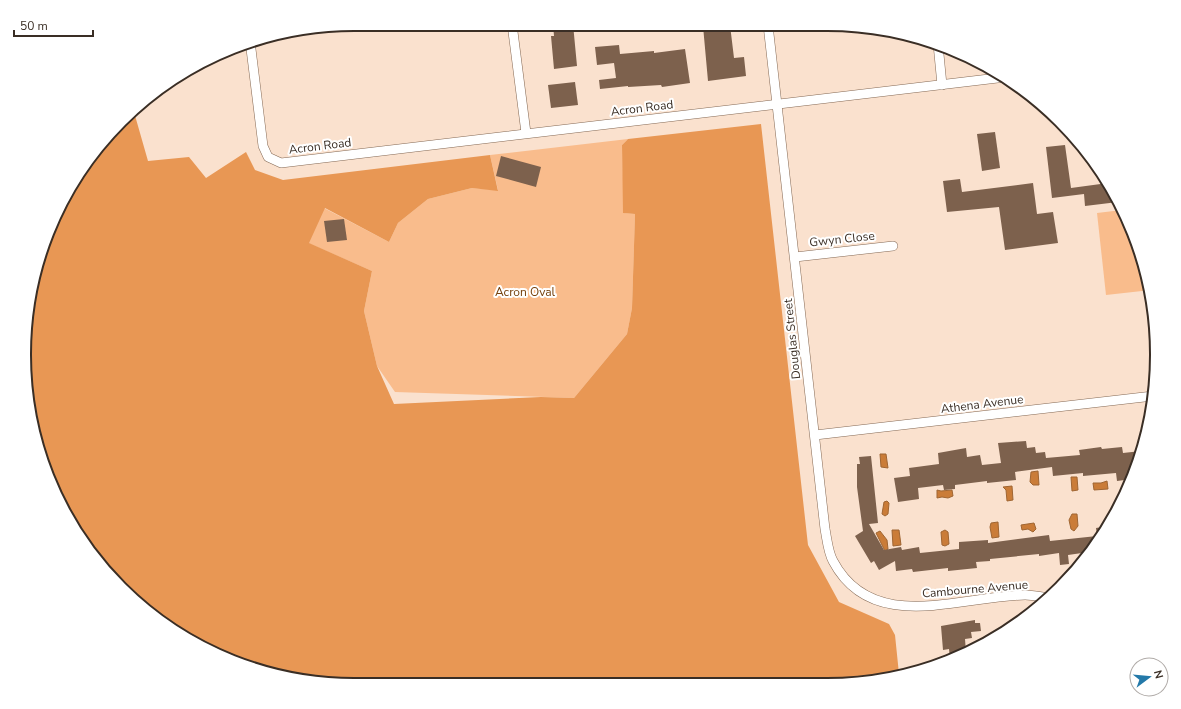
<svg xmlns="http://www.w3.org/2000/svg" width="1181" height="709" viewBox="0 0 1181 709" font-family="'Nunito Sans',sans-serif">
  <rect width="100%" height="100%" fill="#fae1ce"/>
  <!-- green -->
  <g fill="#f9bc8c">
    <path d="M628,139L622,145L624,213L635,214L632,308L627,334L574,398L395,392L377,366L364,311L372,271L308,243L324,208L389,242L398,223L428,199L472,188L498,190L490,155Z"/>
    <path d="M1122,210L1132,228L1151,290L1106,295L1097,213Z"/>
  </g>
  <!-- forest -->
  <path fill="#e89754" d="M134,112L148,161L189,157L206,178L246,152L255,170L283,180L490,155L498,191L472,188L428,199L398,223L389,242L325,208L309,243L372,271L364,311L377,366L394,404L541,397L574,398L627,334L632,308L635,214L623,213L622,145L628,139L761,124L808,545L839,602L889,624L895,635L899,674L848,684H333L248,667L171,629L92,556L41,461L24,354L41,248L80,171Z"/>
  <!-- water -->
  <g fill="#ca7c38" stroke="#9f6532">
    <path d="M880,454H886L888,468L881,467Z"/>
    <path d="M1038,471L1039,485H1033L1030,482L1031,472Z"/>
    <path d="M1071,477H1077L1078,490L1072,491Z"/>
    <path d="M1107,481L1108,489L1094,490L1093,483H1101Z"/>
    <path d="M1012,486L1013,500L1007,501L1006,490L1003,487Z"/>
    <path d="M937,490L941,491L952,490L953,496L948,498L942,497L937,498Z"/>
    <path d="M887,501L889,503L888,514L885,516L882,514L884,502Z"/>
    <path d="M1072,514H1077L1078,526L1074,531L1071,529L1069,520Z"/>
    <path d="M998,522L999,537L992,538L990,527L991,523Z"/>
    <path d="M1034,523L1036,529L1033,532L1028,529L1022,530L1021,525Z"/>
    <path d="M899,530L901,545L893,546L892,530Z"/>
    <path d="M945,530L948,532L949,544L945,546L942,545L941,532Z"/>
    <path d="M880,531L887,540L888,549L885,551L876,533Z"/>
  </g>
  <!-- building -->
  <g fill="#7d614d">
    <path d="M553,24H573L577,66L554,69L551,36H554Z"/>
    <path d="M716,25H730L734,58L744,57L746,76L708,81L703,26Z"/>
    <path d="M619,45L620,54L654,51V53L685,49L690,83L662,87L661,85L628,87V86L600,89L599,80L616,78L614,63L597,65L595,47Z"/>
    <path d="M575,82L578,105L551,108L548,85Z"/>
    <path d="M995,132L1000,168L982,171L977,134Z"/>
    <path d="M1065,145L1071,188L1108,183L1118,202L1085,206L1084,194L1052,198L1046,147Z"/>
    <path d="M501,156L541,167L536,187L496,176Z"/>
    <path d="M960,179L962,192L1033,183L1037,214L1053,212L1058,243L1005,250L999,207L947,212L943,181Z"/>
    <path d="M344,219L347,240L327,242L324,221Z"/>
    <path d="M1026,441L1027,448L1035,447L1036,453L1045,452L1046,458L1080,455L1079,450L1101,447L1102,449L1122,447L1123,453L1141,451L1132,479L1117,481L1116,473L1083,476V473L1053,476L1052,467L1015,472L1016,480L987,483V481L955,485V489L944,490L943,485L918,488L919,499L898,502L894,478L910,476L909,468L939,464L938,453L966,448L967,457L980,455L982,465L1001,463L998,443Z"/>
    <path d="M871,456L878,523L869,524L884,550L901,547L902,550L919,547L920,553L959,549V542L988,540V543L1049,535L1050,541L1097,536L1096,528L1108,526L1101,538L1089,552L1068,555L1069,564L1060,565L1059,553L1039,556V554L990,559V561L976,562L977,568L948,571V568L913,572L912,569L896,571L895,561L879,570L874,561L871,563L855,536L863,531L857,487V464H860L859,457Z"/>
    <path d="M975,620V623H980L981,631L971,632L972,638L965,639L966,652L950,659L949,649L943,650L941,626Z"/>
  </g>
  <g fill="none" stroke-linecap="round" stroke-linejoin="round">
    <!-- minor casing -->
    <g stroke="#856954" stroke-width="10">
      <g id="minor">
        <path d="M512,24L526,133"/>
        <path d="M768,25L825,529C827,539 828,552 833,561C872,635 960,596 1025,595C1033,595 1041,597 1049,598"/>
        <path d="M250,41L263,146L268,157L281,163L1006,77"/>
        <path d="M938,44L942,85"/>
        <path d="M795,257L893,246"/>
        <path d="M815,435L1153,396"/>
      </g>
    </g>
    <!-- minor -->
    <use href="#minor" stroke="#fff" stroke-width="9"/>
  </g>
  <g text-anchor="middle" stroke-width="4" stroke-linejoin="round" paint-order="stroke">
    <!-- street labels -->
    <g font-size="12" fill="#3a2e25" stroke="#fff">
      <text transform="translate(642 108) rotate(-7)" y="4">Acron Road</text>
      <text transform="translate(320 146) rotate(-7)" y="4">Acron Road</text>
      <text transform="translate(842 239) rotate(-6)" y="4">Gwyn Close</text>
      <text transform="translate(792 339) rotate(-96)" y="4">Douglas Street</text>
      <text transform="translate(982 404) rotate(-7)" y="4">Athena Avenue</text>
      <text transform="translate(975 589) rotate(-5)" y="4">Cambourne Avenue</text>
    </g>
    <!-- park labels -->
    <g font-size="12" fill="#74400c" stroke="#fff">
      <text x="525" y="296">Acron Oval</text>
    </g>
  </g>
  <!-- crop -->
  <path d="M0 0H1181V709H0ZM354 31H827A323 323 0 0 1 1150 354V355A323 323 0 0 1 827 678H354A323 323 0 0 1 31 355V354A323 323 0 0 1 354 31Z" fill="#fff" fill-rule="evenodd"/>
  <path fill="none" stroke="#3a2e25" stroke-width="2" d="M354 31H827A323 323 0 0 1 1150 354V355A323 323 0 0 1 827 678H354A323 323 0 0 1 31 355V354A323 323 0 0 1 354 31Z"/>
  <!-- north arrow -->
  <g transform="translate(1149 677) rotate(74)"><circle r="19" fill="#ffffff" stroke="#b0aba8"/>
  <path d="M0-3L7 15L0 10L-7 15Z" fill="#2479a9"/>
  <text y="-6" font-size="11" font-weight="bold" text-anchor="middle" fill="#3a2e25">N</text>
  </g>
  <!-- scale -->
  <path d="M14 30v6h79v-6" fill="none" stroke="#3a2e25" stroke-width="2"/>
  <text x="20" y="30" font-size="12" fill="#3a2e25" stroke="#ffffff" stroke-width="3" paint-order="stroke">50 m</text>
</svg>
